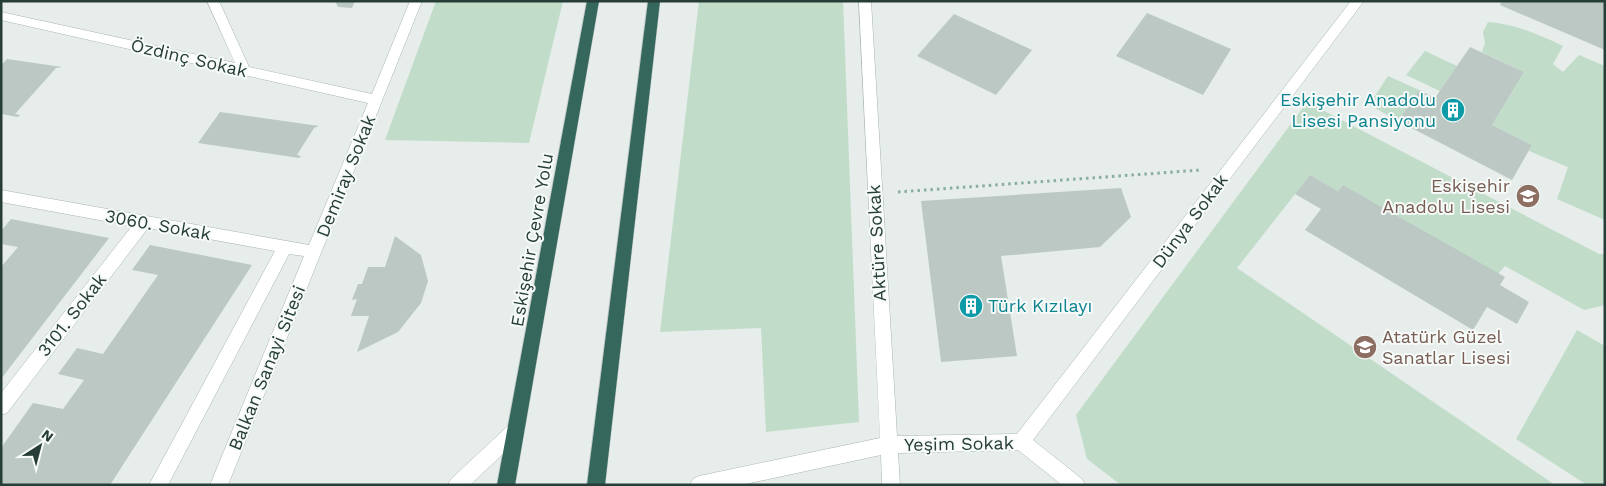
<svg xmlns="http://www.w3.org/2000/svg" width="1606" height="486" viewBox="0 0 1606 486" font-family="'Work Sans',sans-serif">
  <rect width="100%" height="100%" fill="#e6edea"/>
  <!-- green -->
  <g fill="#c1dcc9">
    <path d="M436,1H563L529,143L385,140Z"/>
    <path d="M699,1H843L859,422L766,432L761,328L660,332Z"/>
    <path d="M1488,22C1515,24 1538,34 1563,46L1553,64L1563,72L1579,55L1605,66V220L1557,199L1568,167L1529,151L1532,145L1492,125L1524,72L1482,52L1485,43L1483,32Z"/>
    <path d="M1425,51L1457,66L1440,91L1406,75Z"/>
    <path d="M1388,76L1419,90L1398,121L1375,108L1373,99Z"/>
    <path d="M1307,102L1599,254H1605V305L1584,310L1505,266L1498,274L1343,185L1338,191L1310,175L1237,268L1555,485H1121L1087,459L1076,415Z"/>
    <path d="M1577,330L1605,346V485H1587L1516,439Z"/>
  </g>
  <!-- building -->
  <g fill="#bbc8c3">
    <path d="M335,1H355L352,8L338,7Z"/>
    <path d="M1502,1H1605V50L1500,5Z"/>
    <path d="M1147,13L1231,49L1203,95L1116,56Z"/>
    <path d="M954,14L1032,50L996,95L917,56Z"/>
    <path d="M1470,47L1524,72L1492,125L1532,145L1512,180L1398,121L1419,90L1435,98Z"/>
    <path d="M7,59L62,67L56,68L15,114L20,115L18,117L1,114V65Z"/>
    <path d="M220,112L319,126L314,128L297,155L301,156L299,158L198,143Z"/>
    <path d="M1310,175L1338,191L1343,185L1505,277L1500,285L1529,302L1517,324L1487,307L1473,330L1305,230L1321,209L1295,194Z"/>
    <path d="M1121,188L1131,217L1100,247L1001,256L1017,356L941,362L921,201Z"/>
    <path d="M11,219L109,238L1,379V267L18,247L1,244V231Z"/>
    <path d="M395,236L421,255L428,281L421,303L398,332L357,352L369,316H351L357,299L352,300L358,284H362L368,267H385Z"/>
    <path d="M150,245L252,265L110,485H1V448L33,403L63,409L84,380L58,374L77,348L103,354L158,275L132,270Z"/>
  </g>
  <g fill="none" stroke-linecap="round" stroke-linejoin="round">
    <!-- minor casing -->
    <g stroke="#a9b5b1" stroke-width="1">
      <g id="minor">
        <path d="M207,1H219L249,67L372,94L410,1H422L228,485H210L304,256L289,254L168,485H149L275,251L148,228L7,413L1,415V393L132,226L1,202V190L309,245L368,103L1,20V12L235,63Z"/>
        <path d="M859,1H871L897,436L1017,434L1351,1H1364L1033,440L1082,479L1085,485H1062L1018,450L898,453L900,485H882L881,455L741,485H690L693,479L699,476L880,438Z"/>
        <path d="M516,422L522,424L525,430L522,436L470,485H448L451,479L510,424Z"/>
      </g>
    </g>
    <!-- highway casing -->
    <g stroke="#c3c9c7" stroke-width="1">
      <g id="highway">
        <path d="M587,1H599L515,485H497Z"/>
        <path d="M648,1H660L605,485H587Z"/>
      </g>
    </g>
    <!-- path -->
    <path stroke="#8aada2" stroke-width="3" stroke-dasharray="2.5 4" stroke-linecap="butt" d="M898,192L1201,170"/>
    <!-- minor -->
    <use href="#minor" fill="#fff" fill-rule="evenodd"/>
    <!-- highway -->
    <use href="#highway" fill="#35675d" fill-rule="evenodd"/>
  </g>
  <!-- icons -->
  <defs>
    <g id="building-disc" transform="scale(1.25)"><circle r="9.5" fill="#0f9aa8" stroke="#f6faf8"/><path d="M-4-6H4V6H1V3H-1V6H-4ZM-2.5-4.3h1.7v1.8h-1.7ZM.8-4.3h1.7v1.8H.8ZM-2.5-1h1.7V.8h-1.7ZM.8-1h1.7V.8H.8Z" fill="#fff"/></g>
    <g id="school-disc" transform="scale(1.25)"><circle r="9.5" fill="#8d6e63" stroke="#f6faf8"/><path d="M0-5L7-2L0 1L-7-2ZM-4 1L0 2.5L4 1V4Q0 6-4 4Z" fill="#fff"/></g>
  </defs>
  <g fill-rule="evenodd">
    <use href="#building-disc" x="1453" y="110"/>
    <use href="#school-disc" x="1528" y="196"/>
    <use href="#building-disc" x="971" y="306"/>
    <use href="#school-disc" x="1365" y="347"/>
  </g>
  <g text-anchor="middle" stroke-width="4" stroke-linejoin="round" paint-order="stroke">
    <!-- street labels -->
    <g font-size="18" fill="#273e38" stroke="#f6faf8">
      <text transform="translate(189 58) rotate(13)" y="6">Özdinç Sokak</text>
      <text transform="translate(346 176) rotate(-68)" y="6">Demiray Sokak</text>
      <text transform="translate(1190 221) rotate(-53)" y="6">Dünya Sokak</text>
      <text transform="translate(158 225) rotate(10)" y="6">3060. Sokak</text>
      <text transform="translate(532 240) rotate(-80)" y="6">Eskişehir Çevre Yolu</text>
      <text transform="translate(877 243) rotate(-93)" y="6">Aktüre Sokak</text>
      <text transform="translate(72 315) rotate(-52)" y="6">3101. Sokak</text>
      <text transform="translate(267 368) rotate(-68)" y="6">Balkan Sanayi Sitesi</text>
      <text transform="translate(959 444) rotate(-1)" y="6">Yeşim Sokak</text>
    </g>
    <!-- culture labels -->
    <g font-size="18" fill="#0d838f" stroke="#f6faf8" text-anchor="end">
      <text x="1436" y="106">Eskişehir Anadolu<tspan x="1436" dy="21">Lisesi Pansiyonu</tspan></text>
      <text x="988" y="312" text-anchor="start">Türk Kızılayı</text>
    </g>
    <!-- education labels -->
    <g font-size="18" fill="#785e54" stroke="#f6faf8" text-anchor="end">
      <text x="1510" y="192">Eskişehir<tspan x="1510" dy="21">Anadolu Lisesi</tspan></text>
      <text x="1382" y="343" text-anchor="start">Atatürk Güzel<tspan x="1382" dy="21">Sanatlar Lisesi</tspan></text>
    </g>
  </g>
  <!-- border -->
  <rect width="1606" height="486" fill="none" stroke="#273e38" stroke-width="5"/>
  <!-- north arrow -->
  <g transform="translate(40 446) rotate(36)" stroke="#f6faf8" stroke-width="4" paint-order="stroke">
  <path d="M0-4L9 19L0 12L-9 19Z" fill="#273e38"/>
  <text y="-8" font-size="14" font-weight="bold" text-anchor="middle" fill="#273e38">N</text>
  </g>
</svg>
